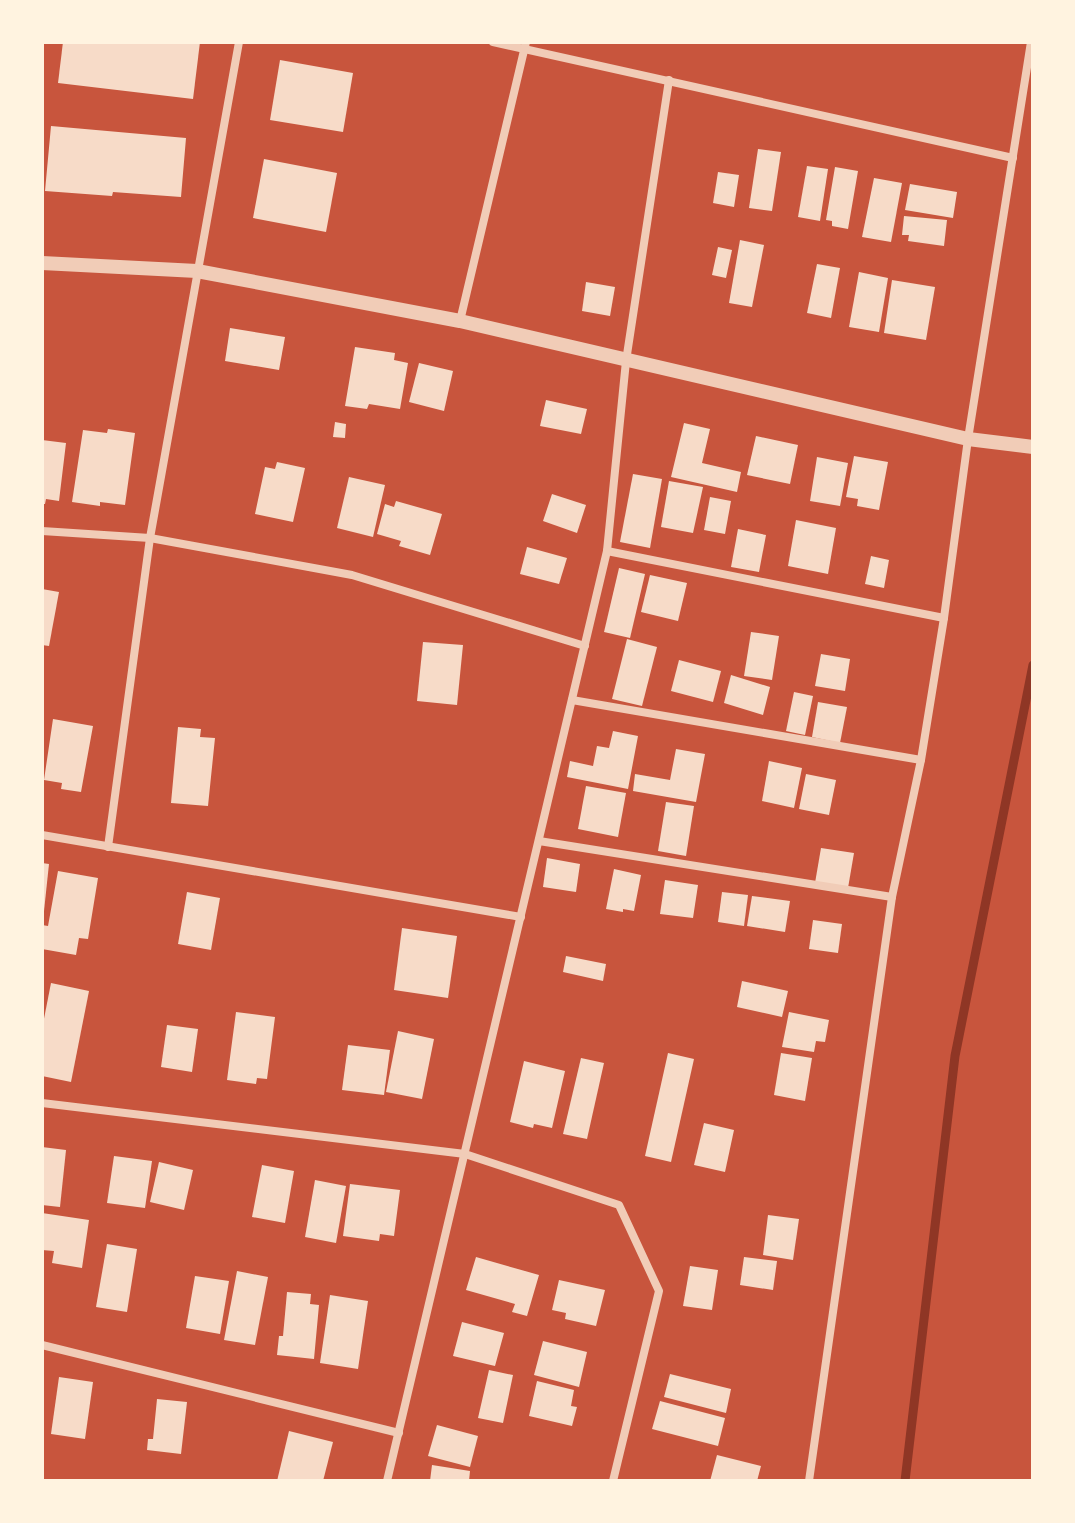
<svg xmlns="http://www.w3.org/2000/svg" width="1075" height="1523" viewBox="0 0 1075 1523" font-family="'Times New Roman',serif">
  <rect width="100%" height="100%" fill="#c8553d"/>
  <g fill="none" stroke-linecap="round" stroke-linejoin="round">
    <!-- stream -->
    <path stroke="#8f3625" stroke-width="9" d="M905,1481L955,1056L1033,665"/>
  </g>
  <!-- building -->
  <g fill="#f7dbc8">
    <path d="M63,42H200L193,99L58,83Z"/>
    <path d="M280,60L353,73L343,132L270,120Z"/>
    <path d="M51,126L186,138L181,197L113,192L112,196L45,191Z"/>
    <path d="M758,149L781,152L772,211L749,208Z"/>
    <path d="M264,159L337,173L326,232L253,218Z"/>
    <path d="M807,166L828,169L820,221L798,217Z"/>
    <path d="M835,167L858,171L848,229L832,226V221L826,220Z"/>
    <path d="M718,172L739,175L734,207L713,203Z"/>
    <path d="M874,178L902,183L891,242L862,237Z"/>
    <path d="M910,184L957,192L953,218L905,210Z"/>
    <path d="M904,216L947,220L944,246L908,241L909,235H902Z"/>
    <path d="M740,240L764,245L752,307L729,303Z"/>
    <path d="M718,247L732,250L726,278L712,275Z"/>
    <path d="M817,264L840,268L831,318L807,313Z"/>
    <path d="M859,272L888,278L879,332L849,327Z"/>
    <path d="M892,280L935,287L926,340L884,333Z"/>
    <path d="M586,282L615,287L610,316L582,311Z"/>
    <path d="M230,328L285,337L279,370L225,361Z"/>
    <path d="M355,347L395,353L394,360L408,363L400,409L369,404L367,409L345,406Z"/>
    <path d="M419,363L453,371L444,411L409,402Z"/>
    <path d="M546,400L587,409L581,434L540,426Z"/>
    <path d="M335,422L346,424L345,438L333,437Z"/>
    <path d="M684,423L710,429L702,463L741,472L737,492L671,477Z"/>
    <path d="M108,429L135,433L125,505L100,502V506L72,502L83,430L107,433Z"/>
    <path d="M756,436L798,445L790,484L747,475Z"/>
    <path d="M42,440L66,443L59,501L46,499L45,504H42Z"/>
    <path d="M854,456L888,462L879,510L857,506L858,499L846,497Z"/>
    <path d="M817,457L848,463L840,506L810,501Z"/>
    <path d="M277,462L305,468L293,522L255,514L265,467L275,469Z"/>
    <path d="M633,474L662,479L650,548L620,542Z"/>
    <path d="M349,477L385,485L373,537L337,528Z"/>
    <path d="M669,481L703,487L693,533L661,527Z"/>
    <path d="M552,494L586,505L577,533L543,521Z"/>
    <path d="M710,497L731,501L725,534L704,530Z"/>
    <path d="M396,501L442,514L430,555L399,546L401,541L377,534L385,504L394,507Z"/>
    <path d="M796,520L836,528L828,574L788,566Z"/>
    <path d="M738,529L766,535L759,572L731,567Z"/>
    <path d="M527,547L567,558L559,584L520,574Z"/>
    <path d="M871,556L889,560L884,588L865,584Z"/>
    <path d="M619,568L645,574L630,638L604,632Z"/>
    <path d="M650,575L687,583L678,621L641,612Z"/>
    <path d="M42,589L59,592L49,646L42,645Z"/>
    <path d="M751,632L779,636L772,680L744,676Z"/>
    <path d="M627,639L657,647L642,706L612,699Z"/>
    <path d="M423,642L463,645L457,705L417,701Z"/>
    <path d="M821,654L850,659L845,691L815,686Z"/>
    <path d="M679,660L721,671L713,702L671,691Z"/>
    <path d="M731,675L770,687L763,715L724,703Z"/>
    <path d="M794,692L813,696L805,735L786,731Z"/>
    <path d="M818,702L847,707L840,743L812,737Z"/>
    <path d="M53,719L93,726L81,792L61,789L62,783L44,780Z"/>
    <path d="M178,727L201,729L200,737L215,738L208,806L171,803Z"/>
    <path d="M613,731L638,736L628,789L567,777L570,761L593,766L597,746L609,748Z"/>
    <path d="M676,749L705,754L696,802L633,791L635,774L670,780Z"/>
    <path d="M769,761L802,768L794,808L762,801Z"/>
    <path d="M806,774L836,780L829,815L799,809Z"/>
    <path d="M586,786L626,793L618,837L578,829Z"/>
    <path d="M666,802L694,806L686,856L658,851Z"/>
    <path d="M821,848L854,853L848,888L815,883Z"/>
    <path d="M547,858L580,864L576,892L543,887Z"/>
    <path d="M42,863L49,864L44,911H42Z"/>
    <path d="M614,869L641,875L634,911L623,909V912L606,909Z"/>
    <path d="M58,871L98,878L88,939L79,938L76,955L42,949V925L48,926Z"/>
    <path d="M665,880L698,885L693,918L660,914Z"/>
    <path d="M187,892L220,898L211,950L178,944Z"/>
    <path d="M722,892L748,895L744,926L718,922Z"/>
    <path d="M752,896L790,901L785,932L747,926Z"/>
    <path d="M813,920L842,924L838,953L809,949Z"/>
    <path d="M402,928L457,936L448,998L394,990Z"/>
    <path d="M566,956L606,964L603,981L563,972Z"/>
    <path d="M742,981L788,991L782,1017L737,1007Z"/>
    <path d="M51,983L89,991L71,1082L42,1076V1029Z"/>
    <path d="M236,1012L275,1017L267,1079L257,1078L256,1084L227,1080Z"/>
    <path d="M789,1012L829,1020L825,1042L816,1041L814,1052L782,1047Z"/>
    <path d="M167,1025L198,1029L192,1072L161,1067Z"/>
    <path d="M398,1031L434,1039L422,1099L386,1092Z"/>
    <path d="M348,1045L390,1050L384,1095L342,1090Z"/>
    <path d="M668,1053L694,1059L671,1162L645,1156Z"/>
    <path d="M781,1053L812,1058L805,1101L774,1095Z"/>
    <path d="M581,1058L604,1063L587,1139L563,1134Z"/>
    <path d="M524,1061L565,1071L552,1128L534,1124L533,1128L510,1122Z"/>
    <path d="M704,1123L734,1130L725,1172L694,1165Z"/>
    <path d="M42,1147L66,1150L60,1207L42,1205Z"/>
    <path d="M114,1156L152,1161L145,1208L107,1203Z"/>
    <path d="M159,1162L193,1170L184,1210L150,1202Z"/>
    <path d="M262,1165L294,1171L285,1223L252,1217Z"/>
    <path d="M315,1180L346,1186L336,1243L305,1237Z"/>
    <path d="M350,1184L400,1190L394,1236L380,1234L379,1241L343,1236Z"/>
    <path d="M42,1213L89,1220L82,1268L52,1263L54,1251L42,1250Z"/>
    <path d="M768,1215L799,1219L793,1260L763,1255Z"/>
    <path d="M107,1244L137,1249L127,1312L96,1307Z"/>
    <path d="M476,1257L539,1275L527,1316L512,1312L515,1304L466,1290Z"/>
    <path d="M744,1257L777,1261L773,1290L740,1285Z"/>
    <path d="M690,1266L718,1270L712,1310L683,1306Z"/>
    <path d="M237,1271L268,1277L255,1345L224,1340Z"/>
    <path d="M195,1276L229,1281L220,1334L186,1328Z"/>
    <path d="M559,1280L605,1290L596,1326L565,1319L566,1313L552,1310Z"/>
    <path d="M287,1292L311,1294L310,1304L319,1305L314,1359L277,1355L279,1336H283Z"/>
    <path d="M330,1295L368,1301L358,1369L320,1363Z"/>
    <path d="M462,1322L504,1333L495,1366L453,1356Z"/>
    <path d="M543,1341L587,1352L579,1387L534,1375Z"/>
    <path d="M489,1370L513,1375L503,1423L478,1418Z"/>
    <path d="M670,1374L731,1389L726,1413L664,1397Z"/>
    <path d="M59,1377L93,1382L85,1439L51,1434Z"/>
    <path d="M537,1381L574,1390L571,1406L577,1407L572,1426L529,1416Z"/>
    <path d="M157,1399L187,1402L181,1454L147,1450L148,1439H153Z"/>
    <path d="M660,1401L725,1418L718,1446L652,1429Z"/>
    <path d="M437,1425L478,1436L470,1467L428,1456Z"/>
    <path d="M289,1431L333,1442L323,1481H277Z"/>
    <path d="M717,1455L761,1466L757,1481H710Z"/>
    <path d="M432,1465L470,1471L469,1481H430Z"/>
  </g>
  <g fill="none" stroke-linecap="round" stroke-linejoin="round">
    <!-- minor -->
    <g stroke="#f1ccb7" stroke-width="8">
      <path d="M493,42L1013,158"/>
      <path d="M460,321L526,42"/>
      <path d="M42,531L150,538L352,575L585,646"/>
      <path d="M607,551L944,618"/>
      <path d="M572,700L921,760"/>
      <path d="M42,835L521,917"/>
      <path d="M539,841L892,897"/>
      <path d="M108,847L150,538L239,42"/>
      <path d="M42,1103L465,1154L619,1205L659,1291L613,1481"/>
      <path d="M42,1345L399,1433"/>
      <path d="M387,1481L607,551L626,361L669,80"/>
      <path d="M809,1481L892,897L921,760L944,618L968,439L1031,42"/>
    </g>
    <!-- tertiary -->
    <path stroke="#f1ccb7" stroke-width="14" d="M42,263L197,271L460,321L968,439L1033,447"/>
  </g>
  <!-- border -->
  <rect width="1075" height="1523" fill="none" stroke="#fff3e0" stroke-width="88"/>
</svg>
